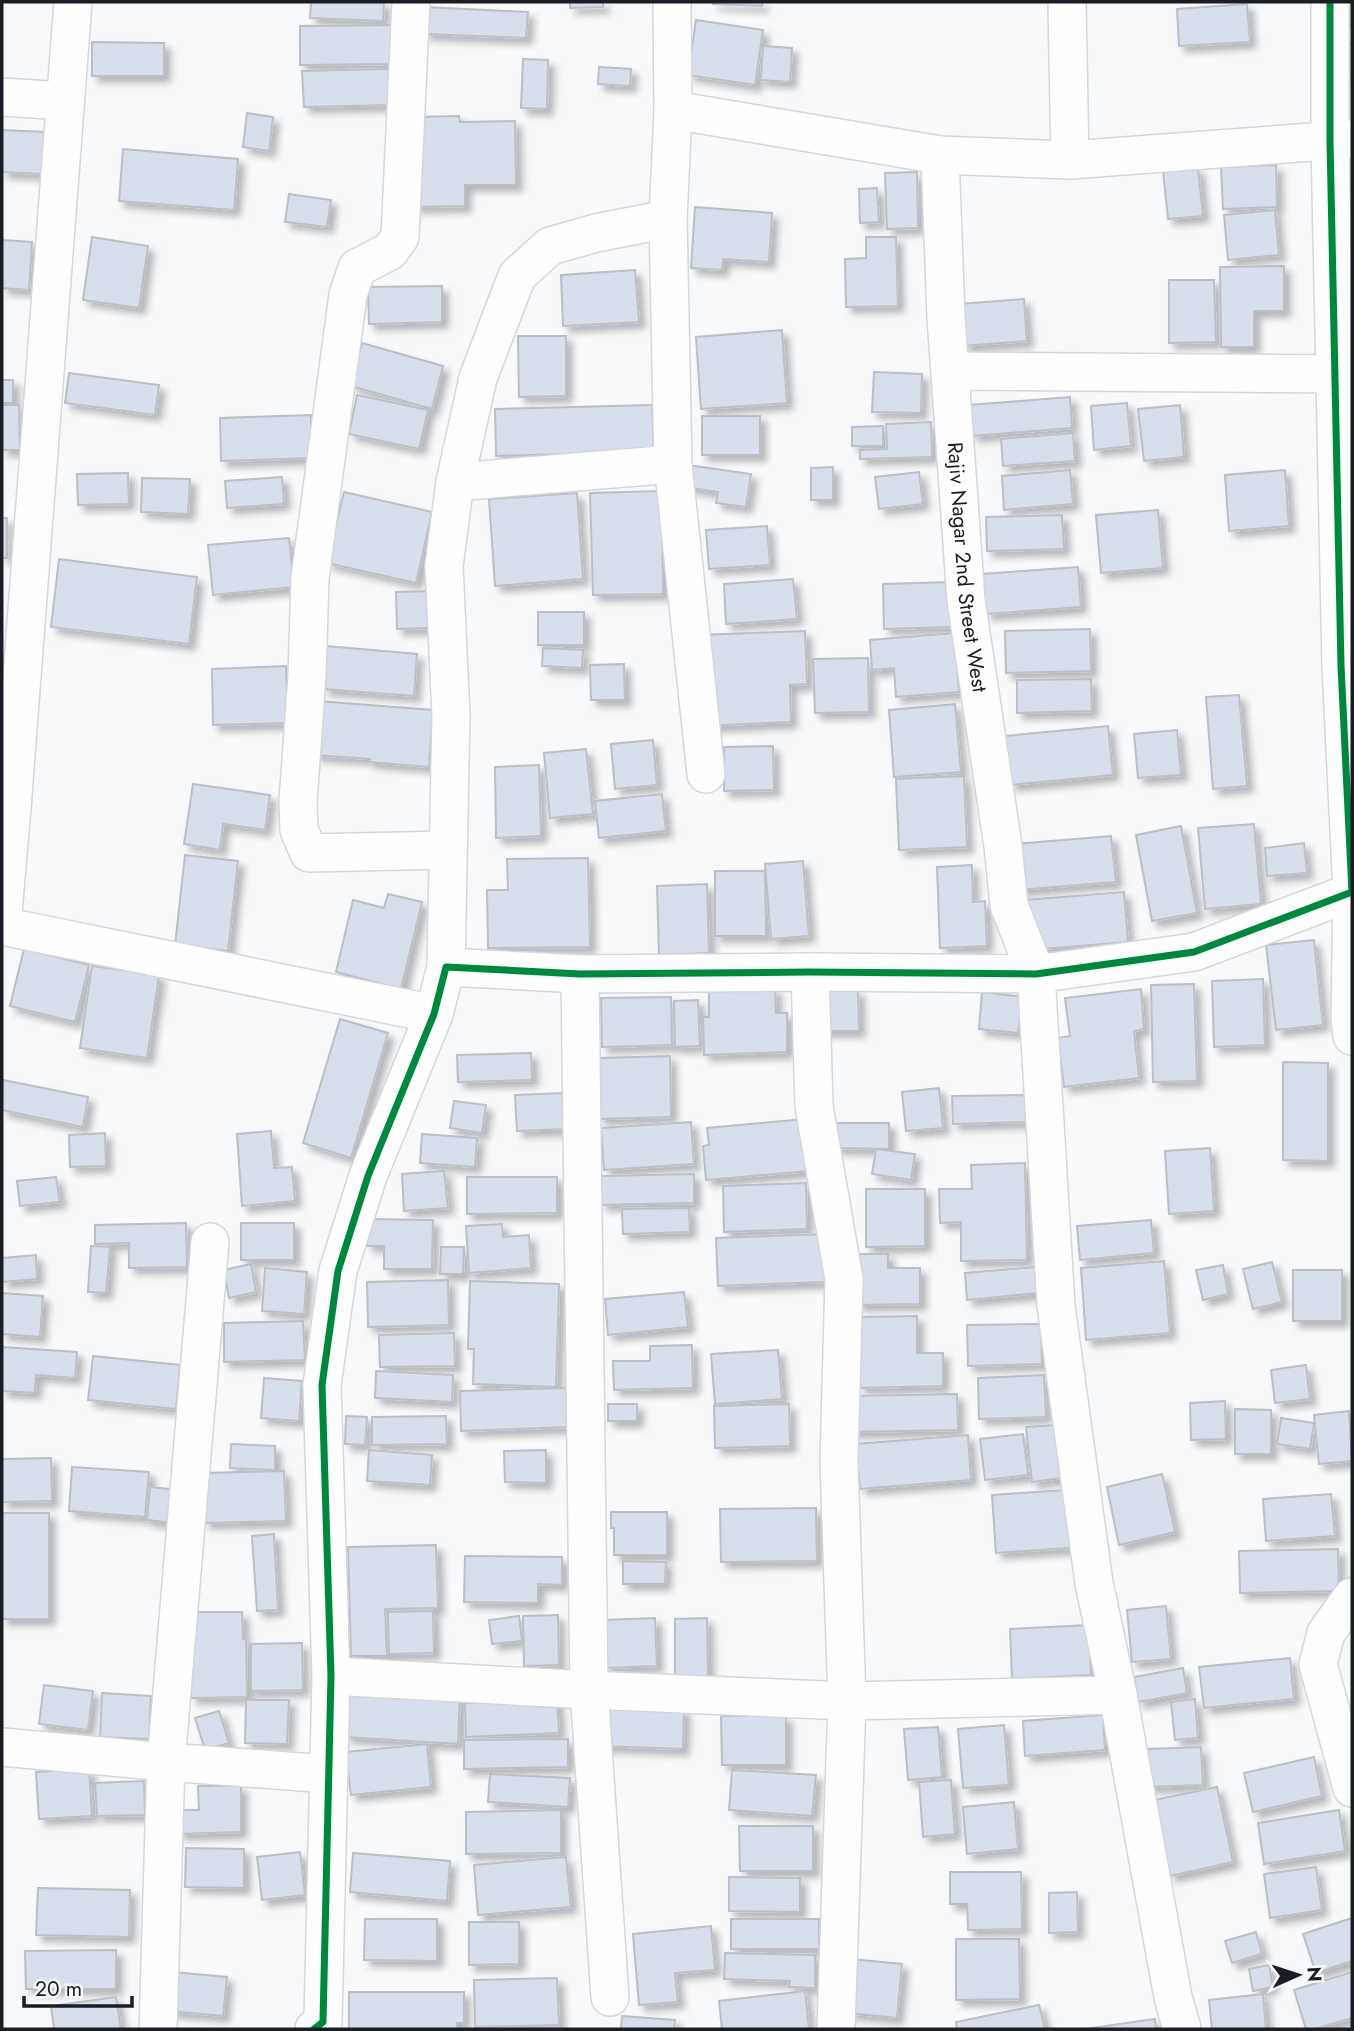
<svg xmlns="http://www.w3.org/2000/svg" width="1354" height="2031" viewBox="0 0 1354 2031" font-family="Jost,sans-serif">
  <defs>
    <filter id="shadow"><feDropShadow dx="6" dy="6" stdDeviation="3.5" flood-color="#0004"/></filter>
  </defs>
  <rect width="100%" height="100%" fill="#f7f9fb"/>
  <!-- building -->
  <g fill="#d8dfec" stroke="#bcbfc3" stroke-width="2" filter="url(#shadow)">
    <path d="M311,2H384L383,21L310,18Z"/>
    <path d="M570,2H603V7L570,8Z"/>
    <path d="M713,2H762V6L713,4Z"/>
    <rect x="1349" y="2" width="3" height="24"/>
    <path d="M1247,4L1250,42L1179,46L1177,9Z"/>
    <path d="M425,7L528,12L526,38L424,34Z"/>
    <path d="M696,20L763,30L755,85L688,75Z"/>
    <path d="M391,25V64L300,65V26Z"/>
    <path d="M92,42L164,43V76H92Z"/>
    <path d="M1346,43H1352V79L1350,80Z"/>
    <path d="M763,46L792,48L790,82L761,80Z"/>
    <path d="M523,59L548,60L547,109L521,108Z"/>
    <path d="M599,67L631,69L630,86L598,84Z"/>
    <path d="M390,69L391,105L304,107L302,71Z"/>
    <path d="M247,113L273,117L269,151L243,147Z"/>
    <path d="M459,116L460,122L515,121L516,185H465V206L414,207L412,117Z"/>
    <path d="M2,130L46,132L43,174L2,172Z"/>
    <path d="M123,149L238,159L234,210L119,201Z"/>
    <path d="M1276,165L1277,207L1223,209L1221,167Z"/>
    <path d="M1198,168L1203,216L1168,219L1163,171Z"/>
    <path d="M917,172L918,228L887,229L885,173Z"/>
    <path d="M877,188L879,222L860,223L859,189Z"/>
    <path d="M289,194L331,200L327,227L285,222Z"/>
    <path d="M695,207L772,213L769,262L723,259L722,270L691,268Z"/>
    <path d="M1275,210L1279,255L1228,260L1224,215Z"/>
    <path d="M92,237L148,246L139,308L83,300Z"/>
    <path d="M866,237H896L898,306L846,307L845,259L866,258Z"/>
    <path d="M2,240L32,242L29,290L2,288Z"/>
    <path d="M1284,266V311H1254V347H1221L1220,267Z"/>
    <path d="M635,270L639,322L563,326L561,275Z"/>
    <path d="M1169,280H1214L1216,342L1169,343Z"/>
    <path d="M442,286V322L369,324L368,287Z"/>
    <path d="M1024,299L1027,341L963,346L960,304Z"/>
    <path d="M782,330L787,403L701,409L696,337Z"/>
    <path d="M518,336H566V396L519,397Z"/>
    <path d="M362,343L443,366L432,409L351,386Z"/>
    <path d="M874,372L922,374L921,413L872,412Z"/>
    <path d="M69,373L159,385L155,415L65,403Z"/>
    <rect x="2" y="380" width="11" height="23"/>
    <path d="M357,395L428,410L419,449L349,434Z"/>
    <path d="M1070,397L1072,428L972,436L969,405Z"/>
    <path d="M1127,403L1131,446L1094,450L1091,406Z"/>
    <path d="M2,405H19L20,450H2Z"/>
    <path d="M652,405L654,457L605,453L496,456L495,409Z"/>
    <path d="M1180,405L1184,457L1144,461L1138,409Z"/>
    <path d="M311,415L312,458L221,461L220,418Z"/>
    <rect x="702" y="416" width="58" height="39"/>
    <path d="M931,422L932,457L860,459V450L887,449L886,424Z"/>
    <path d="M883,426V446H852V427Z"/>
    <path d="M1073,433L1075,461L1003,466L1001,439Z"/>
    <path d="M688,465L751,474L746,507L716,503L718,492L685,487Z"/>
    <path d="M833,467V500H811V468Z"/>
    <path d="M1070,470L1073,504L1004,510L1002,476Z"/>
    <path d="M1285,470L1289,526L1229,531L1225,475Z"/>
    <path d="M919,472L923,504L879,509L875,477Z"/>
    <path d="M128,473L129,504L78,505L77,474Z"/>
    <path d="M282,477L284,504L227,508L225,481Z"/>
    <path d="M142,478L190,479L188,514L141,512Z"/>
    <path d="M662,491L663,594L593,595L590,493Z"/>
    <path d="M344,492L432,512L416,583L327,563Z"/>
    <path d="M577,493L583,579L495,586L489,499Z"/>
    <path d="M1158,510L1163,568L1101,573L1096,515Z"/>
    <path d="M1062,515L1064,549L987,551L986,517Z"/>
    <rect x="2" y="518" width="5" height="40"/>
    <path d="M767,526L770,565L709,569L706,530Z"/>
    <path d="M289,538L294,587L213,595L208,545Z"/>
    <path d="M59,559L197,577L189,644L51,627Z"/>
    <path d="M1078,567L1081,607L986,614L982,574Z"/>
    <path d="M793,579L797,619L726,624L724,584Z"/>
    <path d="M951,582V627L884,629L883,584Z"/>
    <path d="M429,591V628L397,629L396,592Z"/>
    <rect x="538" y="612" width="46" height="33"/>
    <path d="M1090,629L1091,671L1006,673L1005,631Z"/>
    <path d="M805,631L807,684L790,685L791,722L701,726L698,635Z"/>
    <path d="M954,633L959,692L896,697L894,668L872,670L870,640Z"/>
    <path d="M326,646L417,654L414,696L323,689Z"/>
    <path d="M543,648L583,650L582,668L542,666Z"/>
    <path d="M868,658L869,712L815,713L813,659Z"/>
    <path d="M624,664L625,700H591L590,665Z"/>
    <path d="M286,666L288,723L213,725L212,669Z"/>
    <path d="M1091,679L1092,711L1017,713V680Z"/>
    <path d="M1239,695L1247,786L1213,789L1206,697Z"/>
    <path d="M318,701L433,710L429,767L369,762L370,759L314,755Z"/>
    <path d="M955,704L961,772L894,777L889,710Z"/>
    <path d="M1108,726L1113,775L1010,785L1005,736Z"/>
    <path d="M1177,730L1181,775L1138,778L1134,734Z"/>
    <path d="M653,740L657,785L615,789L611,744Z"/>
    <path d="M773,746L774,790L724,791V747Z"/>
    <path d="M586,749L593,814L550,818L544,753Z"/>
    <path d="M539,765L541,836L496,838L495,767Z"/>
    <path d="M964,776L967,847L899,850L896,779Z"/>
    <path d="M193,784L270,795L265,830L223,824L220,850L184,844Z"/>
    <path d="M662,794L666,831L599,838L595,801Z"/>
    <path d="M1254,824L1261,904L1205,909L1198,828Z"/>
    <path d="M1181,826L1197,913L1152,921L1136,835Z"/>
    <path d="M1111,836L1116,882L1018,890L1015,844Z"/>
    <path d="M1304,843L1307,873L1267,876L1265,848Z"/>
    <path d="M185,855L238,861L228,951L175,945Z"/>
    <path d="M588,858L590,947L488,948L487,890H508L507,859Z"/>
    <path d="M803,861L809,936L771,939L765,864Z"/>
    <path d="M972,865L973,902L985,901L987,946L940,948L937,867Z"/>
    <path d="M715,871H765L766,936H715Z"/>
    <path d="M707,884L709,953L659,955L657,886Z"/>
    <path d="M1124,892L1128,942L1029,950L1025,900Z"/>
    <path d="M388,894L422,902L401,989L336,972L353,900L384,908Z"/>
    <path d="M1314,940L1323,1025L1276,1030L1266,945Z"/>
    <path d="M24,949L89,965L75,1022L10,1006Z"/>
    <path d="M92,966L159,975L147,1058L80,1048Z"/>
    <path d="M1263,979L1265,1045L1214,1047L1212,981Z"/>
    <path d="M1194,984L1197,1081L1153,1082L1151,985Z"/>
    <path d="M775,988L776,1013H787V1052L704,1055L703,1017H709V990Z"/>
    <path d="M1141,989L1144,1029L1134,1031L1139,1078L1064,1087L1058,1038L1070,1036L1065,998Z"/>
    <path d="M858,990L859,1031H821L820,991Z"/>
    <path d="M982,992L1023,997L1018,1033L979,1029Z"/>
    <path d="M671,997L672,1045L602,1047L601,998Z"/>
    <path d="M698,1000L700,1046L675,1047L674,1001Z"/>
    <path d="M340,1019L388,1033L351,1158L303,1143Z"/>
    <path d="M531,1053L532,1080L458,1082L457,1055Z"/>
    <path d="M670,1056L671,1117L599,1119L598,1058Z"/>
    <path d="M1283,1062L1328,1063V1161L1283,1160Z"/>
    <path d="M3,1080L88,1097L83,1127L2,1110Z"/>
    <path d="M939,1088L943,1128L906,1131L902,1092Z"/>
    <path d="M565,1093L567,1129L517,1131L515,1095Z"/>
    <path d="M1026,1095L1027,1122L953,1124L952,1096Z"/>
    <path d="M454,1101L486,1105L482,1133L450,1128Z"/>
    <path d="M805,1119L809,1171L706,1180L703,1146L709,1145L707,1128Z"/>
    <path d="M691,1122L694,1164L604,1170L601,1128Z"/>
    <path d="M835,1123H889V1149L834,1148Z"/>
    <path d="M271,1131L274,1168L292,1167L295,1201L242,1206L237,1134Z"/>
    <path d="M105,1133L106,1166L70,1167L69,1135Z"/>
    <path d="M422,1134L477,1138L475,1167L420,1163Z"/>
    <path d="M1210,1148L1214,1211L1169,1214L1165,1151Z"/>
    <path d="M876,1149L915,1154L911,1180L872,1174Z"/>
    <path d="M1025,1163L1027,1260L961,1261V1222L940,1223L939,1189H972L971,1165Z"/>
    <path d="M444,1171L448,1208L404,1211L402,1174Z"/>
    <path d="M694,1174V1203L601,1205V1176Z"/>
    <path d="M56,1177L60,1202L20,1206L17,1181Z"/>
    <path d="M467,1177H557V1213L467,1214Z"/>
    <path d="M806,1183L807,1229L724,1232L723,1186Z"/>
    <path d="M866,1189H925V1246L866,1247Z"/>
    <path d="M689,1208L690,1232L623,1234L622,1209Z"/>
    <path d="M367,1219L433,1220L432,1269H384V1246H367Z"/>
    <path d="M1151,1220L1154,1253L1080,1260L1077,1226Z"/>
    <path d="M186,1223L187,1267L129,1268V1243L95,1244V1225Z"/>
    <rect x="241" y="1223" width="53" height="37"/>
    <path d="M502,1224L503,1237L529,1235L531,1268L469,1273L466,1226Z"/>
    <path d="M824,1234L825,1282L718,1286L716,1238Z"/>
    <path d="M91,1246L110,1247L106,1293L88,1292Z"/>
    <path d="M441,1247H464L463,1274H440Z"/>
    <path d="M857,1254H888V1268H920V1304L857,1305Z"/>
    <path d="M36,1255L37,1279L2,1282V1258Z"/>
    <path d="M1164,1261L1170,1333L1086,1340L1081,1268Z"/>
    <path d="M1272,1262L1282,1302L1253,1309L1243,1269Z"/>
    <path d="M251,1264L256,1292L229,1298L224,1270Z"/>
    <path d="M1223,1265L1228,1294L1203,1300L1196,1270Z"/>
    <path d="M1035,1267L1038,1293L967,1300L965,1273Z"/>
    <path d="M265,1268L307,1272L304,1314L262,1311Z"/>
    <rect x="1293" y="1270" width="49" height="51"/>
    <path d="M448,1280L449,1325L368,1327L367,1282Z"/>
    <path d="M470,1281L559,1284L556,1387L473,1384L474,1349H468Z"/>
    <path d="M684,1292L688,1327L608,1335L605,1299Z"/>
    <path d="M2,1293L43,1296L40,1337L2,1334Z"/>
    <path d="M917,1316V1353H943V1386L859,1388L858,1317Z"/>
    <path d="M303,1321L305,1360L224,1362V1323Z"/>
    <path d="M1041,1324L1042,1364L968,1366L967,1325Z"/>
    <path d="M454,1333L455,1366L380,1367L379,1335Z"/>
    <path d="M692,1345L693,1388L614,1390L613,1361H650V1346Z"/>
    <path d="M2,1347L77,1352L75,1378L36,1375L35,1393L2,1391Z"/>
    <path d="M778,1350L782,1399L715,1404L711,1354Z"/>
    <path d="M93,1356L180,1365L176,1409L88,1400Z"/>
    <path d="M1306,1365L1310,1399L1275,1403L1271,1370Z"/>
    <path d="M376,1371L453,1375L452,1402L375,1398Z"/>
    <path d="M1044,1375L1046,1417L979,1419L978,1378Z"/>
    <path d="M264,1378L302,1381L299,1421L261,1418Z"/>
    <path d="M566,1388L567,1427L461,1431L460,1391Z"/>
    <path d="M957,1394L958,1430L850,1432L849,1396Z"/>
    <path d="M1225,1401L1226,1439L1191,1440L1190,1403Z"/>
    <rect x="608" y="1404" width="29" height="17"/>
    <path d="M789,1404L790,1446L715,1448L714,1406Z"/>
    <path d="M1235,1409L1271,1410V1454H1235Z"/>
    <path d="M1349,1411L1352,1461L1319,1464L1314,1415Z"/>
    <path d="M346,1416L367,1417L365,1445L345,1444Z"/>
    <path d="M446,1416L447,1444L372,1445V1417Z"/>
    <path d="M1281,1418L1314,1423L1310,1449L1277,1444Z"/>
    <path d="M1056,1425L1062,1478L1032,1482L1026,1427Z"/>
    <path d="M1023,1434L1028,1475L985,1480L980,1439Z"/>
    <path d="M968,1435L971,1480L860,1489L856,1444Z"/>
    <path d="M231,1444L275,1446V1470L230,1468Z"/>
    <path d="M369,1450L432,1455L430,1485L367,1481Z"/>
    <path d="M546,1450V1483L505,1482L504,1451Z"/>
    <path d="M51,1458L52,1501L2,1502V1459Z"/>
    <path d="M72,1467L149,1472L145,1517L69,1511Z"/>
    <path d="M284,1471L286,1521L204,1523L203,1473Z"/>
    <path d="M1162,1474L1175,1532L1119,1545L1107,1487Z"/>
    <path d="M150,1487L179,1490L175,1523L147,1520Z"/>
    <path d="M1066,1490L1070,1548L996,1553L992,1495Z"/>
    <path d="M1331,1494L1335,1536L1266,1541L1263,1499Z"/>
    <path d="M816,1508L817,1561L721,1562L720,1509Z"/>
    <path d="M611,1512H667V1555H614V1528H611Z"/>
    <rect x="2" y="1513" width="47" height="106"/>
    <path d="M274,1534L278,1610L257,1611L252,1536Z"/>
    <path d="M436,1545L438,1608L385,1609L387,1656H351L348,1547Z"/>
    <path d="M1338,1549L1339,1591L1240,1593L1239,1551Z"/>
    <path d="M465,1556L562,1557V1585L538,1584V1603L464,1602Z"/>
    <path d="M623,1561L666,1562L665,1584H623Z"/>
    <path d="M1166,1606L1171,1659L1132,1662L1127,1610Z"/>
    <path d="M433,1611L434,1653L389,1654L388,1612Z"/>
    <path d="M190,1612H242L243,1639H246L247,1697L191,1698Z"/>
    <path d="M558,1615L559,1665L524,1666L523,1616Z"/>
    <path d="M519,1616L522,1641L492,1644L489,1620Z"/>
    <path d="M655,1618L657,1666L605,1668L603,1620Z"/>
    <path d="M707,1618L708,1677H675V1619Z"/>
    <path d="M1089,1625L1091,1675L1012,1679L1010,1629Z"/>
    <path d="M302,1643L303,1690L251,1691V1644Z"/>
    <path d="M1290,1658L1294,1699L1204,1708L1199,1667Z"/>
    <path d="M1183,1668L1187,1693L1138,1702L1134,1677Z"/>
    <path d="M44,1685L93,1691L88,1730L39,1724Z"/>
    <path d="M348,1686L460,1694L458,1744L345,1737Z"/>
    <path d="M102,1693L151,1696L149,1739L100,1737Z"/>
    <path d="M557,1699L559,1733L466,1737L465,1703Z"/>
    <path d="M1195,1699L1198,1738L1175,1740L1171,1702Z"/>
    <path d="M246,1700H289L287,1744L245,1743Z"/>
    <path d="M599,1706L684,1709L683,1749L598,1746Z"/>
    <path d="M219,1711L229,1743L205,1750L195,1718Z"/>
    <path d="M1103,1715L1105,1750L1025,1756L1023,1721Z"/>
    <path d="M721,1716H786V1765H722Z"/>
    <path d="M1004,1725L1009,1785L963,1788L958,1729Z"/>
    <path d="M938,1727L942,1777L908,1780L904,1729Z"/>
    <path d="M568,1739V1767L464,1769V1740Z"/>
    <path d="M427,1744L431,1787L351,1795L346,1752Z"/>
    <path d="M1201,1747L1203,1785L1147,1787L1146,1749Z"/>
    <path d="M1314,1757L1322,1796L1253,1812L1244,1773Z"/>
    <path d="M89,1769L92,1816L39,1819L36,1772Z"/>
    <path d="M732,1770L816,1775L812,1816L729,1810Z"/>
    <path d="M490,1774L570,1778L568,1807L488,1802Z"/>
    <path d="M951,1780L955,1834L923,1837L919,1782Z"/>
    <path d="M144,1781L145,1815L97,1816L95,1783Z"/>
    <path d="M198,1786H241V1832L178,1834V1810H199Z"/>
    <path d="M1217,1787L1233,1862L1170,1876L1154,1800Z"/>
    <path d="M1014,1802L1018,1849L967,1854L963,1807Z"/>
    <path d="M561,1810V1853L466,1854V1812Z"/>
    <path d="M1339,1810L1345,1851L1264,1864L1258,1823Z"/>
    <path d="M739,1826H813V1871H740Z"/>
    <path d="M186,1848L244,1849V1888L185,1887Z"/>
    <path d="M300,1852L305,1895L262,1900L257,1857Z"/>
    <path d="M353,1853L450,1861L447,1901L350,1892Z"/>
    <path d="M566,1857L571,1907L478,1915L474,1865Z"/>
    <path d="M1316,1867L1322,1910L1270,1918L1264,1874Z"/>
    <path d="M950,1872H1021L1022,1929L968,1930L967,1904H950Z"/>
    <path d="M729,1877L800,1878V1912L729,1911Z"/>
    <path d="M38,1888L130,1890L129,1937L36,1935Z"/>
    <path d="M1077,1892L1078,1932L1049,1933V1893Z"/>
    <path d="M1352,1918V1961L1316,1973L1303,1934Z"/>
    <path d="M365,1919H437V1961L364,1960Z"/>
    <rect x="731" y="1919" width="88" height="30"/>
    <path d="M469,1922H519V1964L469,1965Z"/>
    <path d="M711,1926L715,1970L675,1973L678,2002L639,2005L633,1934Z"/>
    <path d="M1256,1932L1262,1954L1232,1963L1225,1941Z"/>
    <path d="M956,1939H1019L1020,1999L956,2000Z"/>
    <path d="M116,1950V1989H26L25,1951Z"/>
    <path d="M725,1953L815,1955V1988L789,1987L790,1981L724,1979Z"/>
    <path d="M851,1959L902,1964L897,2018L846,2013Z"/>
    <path d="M1269,1965L1273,1987L1253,1991L1249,1969Z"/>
    <path d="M172,1972L227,1977L223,2016L168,2011Z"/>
    <path d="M1352,1972V2018L1315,2029H1306L1294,1990Z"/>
    <path d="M557,1978L559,2025L475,2027L474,1980Z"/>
    <path d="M805,1991L809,2029H722L719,2001Z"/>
    <path d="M349,1992H464V2023H457V2029H349Z"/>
    <path d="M1263,1994L1266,2029H1212L1209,2000Z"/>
    <path d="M116,1997L121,2029H54L51,2006Z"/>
    <path d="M1039,2005L1045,2029H957L956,2022Z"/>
    <path d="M622,2016L675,2020L674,2029H621Z"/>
    <path d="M1155,2019L1156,2029H1085Z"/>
  </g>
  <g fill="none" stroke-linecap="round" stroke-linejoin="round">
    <!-- minor casing -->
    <g stroke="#d4d7db" stroke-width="40">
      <g id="minor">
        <path d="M411,2L400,237L390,251L357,268L348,295L310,578L307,676L298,802L299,830L309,853L448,850"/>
        <path d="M1067,2L1070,160"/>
        <path d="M2,97L65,101"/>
        <path d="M673,110L940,155L1070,160L1352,139"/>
        <path id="s1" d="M940,155L946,317L966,600L1003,846L1009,905L1036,974L1056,1306L1094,1583L1118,1695L1173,1997L1182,2029"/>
        <path d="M950,371L1352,374"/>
        <path d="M673,464L706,774"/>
        <path d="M455,482L478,378L517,276L550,246L596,233L668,219"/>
        <path d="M1352,892L1350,1018L1352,1036"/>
        <path d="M2,924L12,808L73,2"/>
        <path d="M2,926L434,1014"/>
        <path d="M446,967L451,715L444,566L455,482L673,464L668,219L673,110L672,2"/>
        <path d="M810,972L814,1106L844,1279L839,1462L847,1701L836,2029"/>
        <path d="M580,974L589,1690L610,1997"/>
        <path d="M1352,1597L1326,1633L1318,1664L1352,1788"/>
        <path d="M331,1676L589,1690L847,1701L1118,1695"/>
        <path d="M2,1747L166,1762L329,1774"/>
        <path d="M158,2029L166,1762L210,1242"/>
        <path d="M314,2029L323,2022L331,1676L322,1385L338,1271L368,1176L434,1014L446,967L580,974L810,972L1036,974L1194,952L1352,892L1341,666L1330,141V2"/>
      </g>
    </g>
    <!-- minor -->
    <use href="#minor" stroke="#fefefe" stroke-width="37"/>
    <!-- cycleway casing -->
    <g stroke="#f6f8fc" stroke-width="11">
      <path id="cycleway" d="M314,2029L323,2022L331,1676L322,1385L338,1271L368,1176L434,1014L446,967L580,974L810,972L1036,974L1194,952L1352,892L1341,666L1330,141V2"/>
    </g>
    <!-- cycleway -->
    <use href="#cycleway" stroke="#00873e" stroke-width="7"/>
  </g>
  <g text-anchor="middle" stroke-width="5" stroke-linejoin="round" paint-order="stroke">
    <!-- street labels -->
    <g font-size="21" fill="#1a1d23" stroke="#f6f8fc">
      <text dy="7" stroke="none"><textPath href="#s1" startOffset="413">Rajiv Nagar 2nd Street West</textPath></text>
    </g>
  </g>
  <!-- border -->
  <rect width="1354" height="2031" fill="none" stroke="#1a1d23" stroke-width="7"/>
  <!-- north arrow -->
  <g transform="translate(1298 1975) rotate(87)" stroke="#f6f8fc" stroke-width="5" paint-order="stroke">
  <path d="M0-5L12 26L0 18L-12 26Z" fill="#1a1d23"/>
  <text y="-10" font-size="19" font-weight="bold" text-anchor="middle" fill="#1a1d23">N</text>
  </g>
  <!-- scale -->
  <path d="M24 1996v10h108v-10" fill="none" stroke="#1a1d23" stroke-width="3.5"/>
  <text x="35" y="1996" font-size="21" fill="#1a1d23" stroke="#f6f8fc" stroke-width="5" paint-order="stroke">20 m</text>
</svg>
